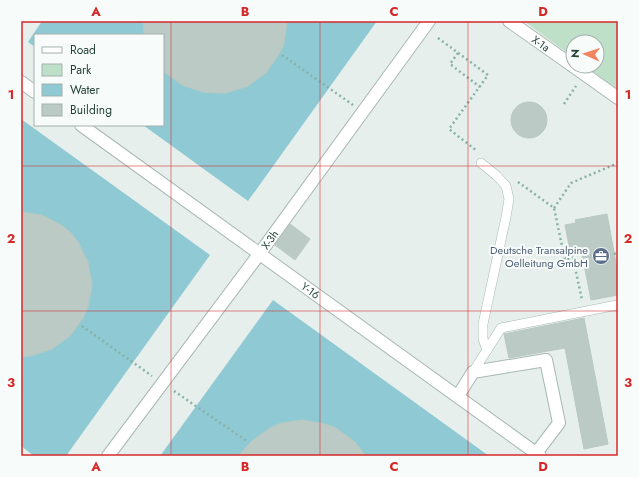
<svg xmlns="http://www.w3.org/2000/svg" width="639" height="477" viewBox="0 0 639 477" font-family="Jost,sans-serif">
  <rect width="100%" height="100%" fill="#e6efeb"/>
  <!-- green -->
  <path fill="#bfe0c8" d="M524,21H618V90L586,66H597V42H573V57Z"/>
  <!-- water -->
  <g fill="#8ec9d4">
    <path d="M42,21H377L248,201L143,125H163V35H35V47L28,42Z"/>
    <path d="M21,119L210,255L66,456H34L21,446Z"/>
    <path d="M273,300L489,456H160Z"/>
  </g>
  <!-- building -->
  <g fill="#bbcac4" stroke="#b8c9c2">
    <path d="M143,21H287L284,44L279,54L266,73L248,86L226,93H215L203,92L182,85L163,71V35H144Z"/>
    <circle cx="529" cy="120" r="18"/>
    <path d="M21,212L42,215L63,226L71,233L78,242L88,262L92,285L88,307L83,318L70,336L52,349L30,356L21,357Z"/>
    <path d="M607,214L618,274V295L591,300L582,254L571,256L565,225L576,223L575,220Z"/>
    <path d="M290,224L310,239L295,260L275,245Z"/>
    <path d="M584,318L608,444L584,449L565,348L509,358L504,334Z"/>
    <path d="M303,420L325,424L336,428L354,441L366,456H238L252,441L270,428L281,423Z"/>
  </g>
  <g fill="none" stroke-linecap="round" stroke-linejoin="round">
    <!-- lane casing -->
    <g stroke="#a8b8b2" stroke-width="10">
      <g id="lane">
        <path d="M481,163L496,175L506,186L509,199L506,217L483,324V339L487,350"/>
        <path d="M473,372L501,328L617,305"/>
      </g>
    </g>
    <!-- street casing -->
    <g stroke="#a8b8b2" stroke-width="14">
      <g id="street">
        <path id="s1" d="M509,21L573,66"/>
        <path d="M573,66L618,98"/>
        <path d="M21,82L35,92"/>
        <path id="s2" d="M81,125L540,456"/>
        <path d="M458,396L473,372L546,360L559,423L534,456"/>
        <path id="s3" d="M108,456L260,253L429,21"/>
      </g>
    </g>
    <!-- path -->
    <g stroke="#86b3a5" stroke-width="2.5" stroke-dasharray="2 3" stroke-linecap="butt">
      <path d="M438,38L488,75L449,129L477,151"/>
      <path d="M458,53L450,64L480,87"/>
      <path d="M282,55L353,105"/>
      <path d="M564,104L576,86"/>
      <path d="M518,182L554,208L565,260L573,258L582,300"/>
      <path d="M554,208L571,183L618,163"/>
      <path d="M614,254L618,253"/>
      <path d="M82,326L152,376"/>
      <path d="M174,391L248,442"/>
    </g>
    <!-- lane -->
    <use href="#lane" stroke="#fff" stroke-width="9"/>
    <!-- street -->
    <use href="#street" stroke="#fff" stroke-width="12"/>
  </g>
  <!-- grid -->
  <path fill="none" stroke="#d62828" stroke-width="1" stroke-opacity="0.55" d="M171,21V456M320,21V456M468,21V456M21,166H618M21,311H618"/>
  <!-- icons -->
  <defs>
    <g id="office-disc" transform="scale(0.9)"><circle r="9.5" fill="#5c6f8a" stroke="#f7fbf9"/><path d="M-6-3h4V-5.5h4V-3h4V5H-6ZM-1-4.5V-3h2v-1.5ZM-6 0V1H6V0Z" fill="#fff"/></g>
  </defs>
  <g fill-rule="evenodd">
    <use href="#office-disc" x="601" y="256"/>
  </g>
  <g text-anchor="middle" stroke-width="4" stroke-linejoin="round" paint-order="stroke">
    <!-- street labels -->
    <g font-size="11" fill="#24423a" stroke="#f7fbf9">
      <text dy="4" stroke="none"><textPath href="#s1" startOffset="39">X-1a</textPath></text>
      <text dy="4" stroke="none"><textPath href="#s3" startOffset="270">X-3h</textPath></text>
      <text dy="4" stroke="none"><textPath href="#s2" startOffset="283">Y-16</textPath></text>
    </g>
    <!-- service labels -->
    <g font-size="11" fill="#4e5e75" stroke="#f7fbf9" text-anchor="end">
      <text x="588" y="254">Deutsche Transalpine<tspan x="588" dy="13">Oelleitung GmbH</tspan></text>
    </g>
  </g>
  <!-- border -->
  <rect width="639" height="477" fill="none" stroke="#f7fbf9" stroke-width="44"/>
  <!-- legend -->
  <rect x="34" y="34" width="130" height="92" fill="#f7fbf9" stroke="#a3b1ad"/>
  <rect x="42" y="47" width="20" height="6" fill="#ffffff" stroke="#a3b1ad"/>
  <text x="70" y="54" font-size="12" fill="#24423a">Road</text>
  <rect x="42" y="64" width="20" height="12" fill="#bfe0c8" stroke="#a3b1ad"/>
  <text x="70" y="74" font-size="12" fill="#24423a">Park</text>
  <rect x="42" y="84" width="20" height="12" fill="#8ec9d4" stroke="#a3b1ad"/>
  <text x="70" y="94" font-size="12" fill="#24423a">Water</text>
  <rect x="42" y="104" width="20" height="12" fill="#bbcac4" stroke="#a3b1ad"/>
  <text x="70" y="114" font-size="12" fill="#24423a">Building</text>
  <!-- north arrow -->
  <g transform="translate(585 54) rotate(273)"><circle r="19" fill="#f7fbf9" stroke="#a3b1ad"/>
  <path d="M0-3L7 15L0 10L-7 15Z" fill="#f4845f"/>
  <text y="-6" font-size="11" font-weight="bold" text-anchor="middle" fill="#24423a">N</text>
  </g>
  <rect x="22" y="22" width="595" height="433" fill="none" stroke="#d62828" stroke-width="1.5"/>
  <g font-size="13" text-anchor="middle" font-weight="bold" fill="#d62828">
    <text x="96" y="16">A</text>
    <text x="245" y="16">B</text>
    <text x="394" y="16">C</text>
    <text x="543" y="16">D</text>
    <text x="11" y="99">1</text>
    <text x="628" y="99">1</text>
    <text x="11" y="243">2</text>
    <text x="628" y="243">2</text>
    <text x="11" y="387">3</text>
    <text x="628" y="387">3</text>
    <text x="96" y="471">A</text>
    <text x="245" y="471">B</text>
    <text x="394" y="471">C</text>
    <text x="543" y="471">D</text>
  </g>
</svg>
